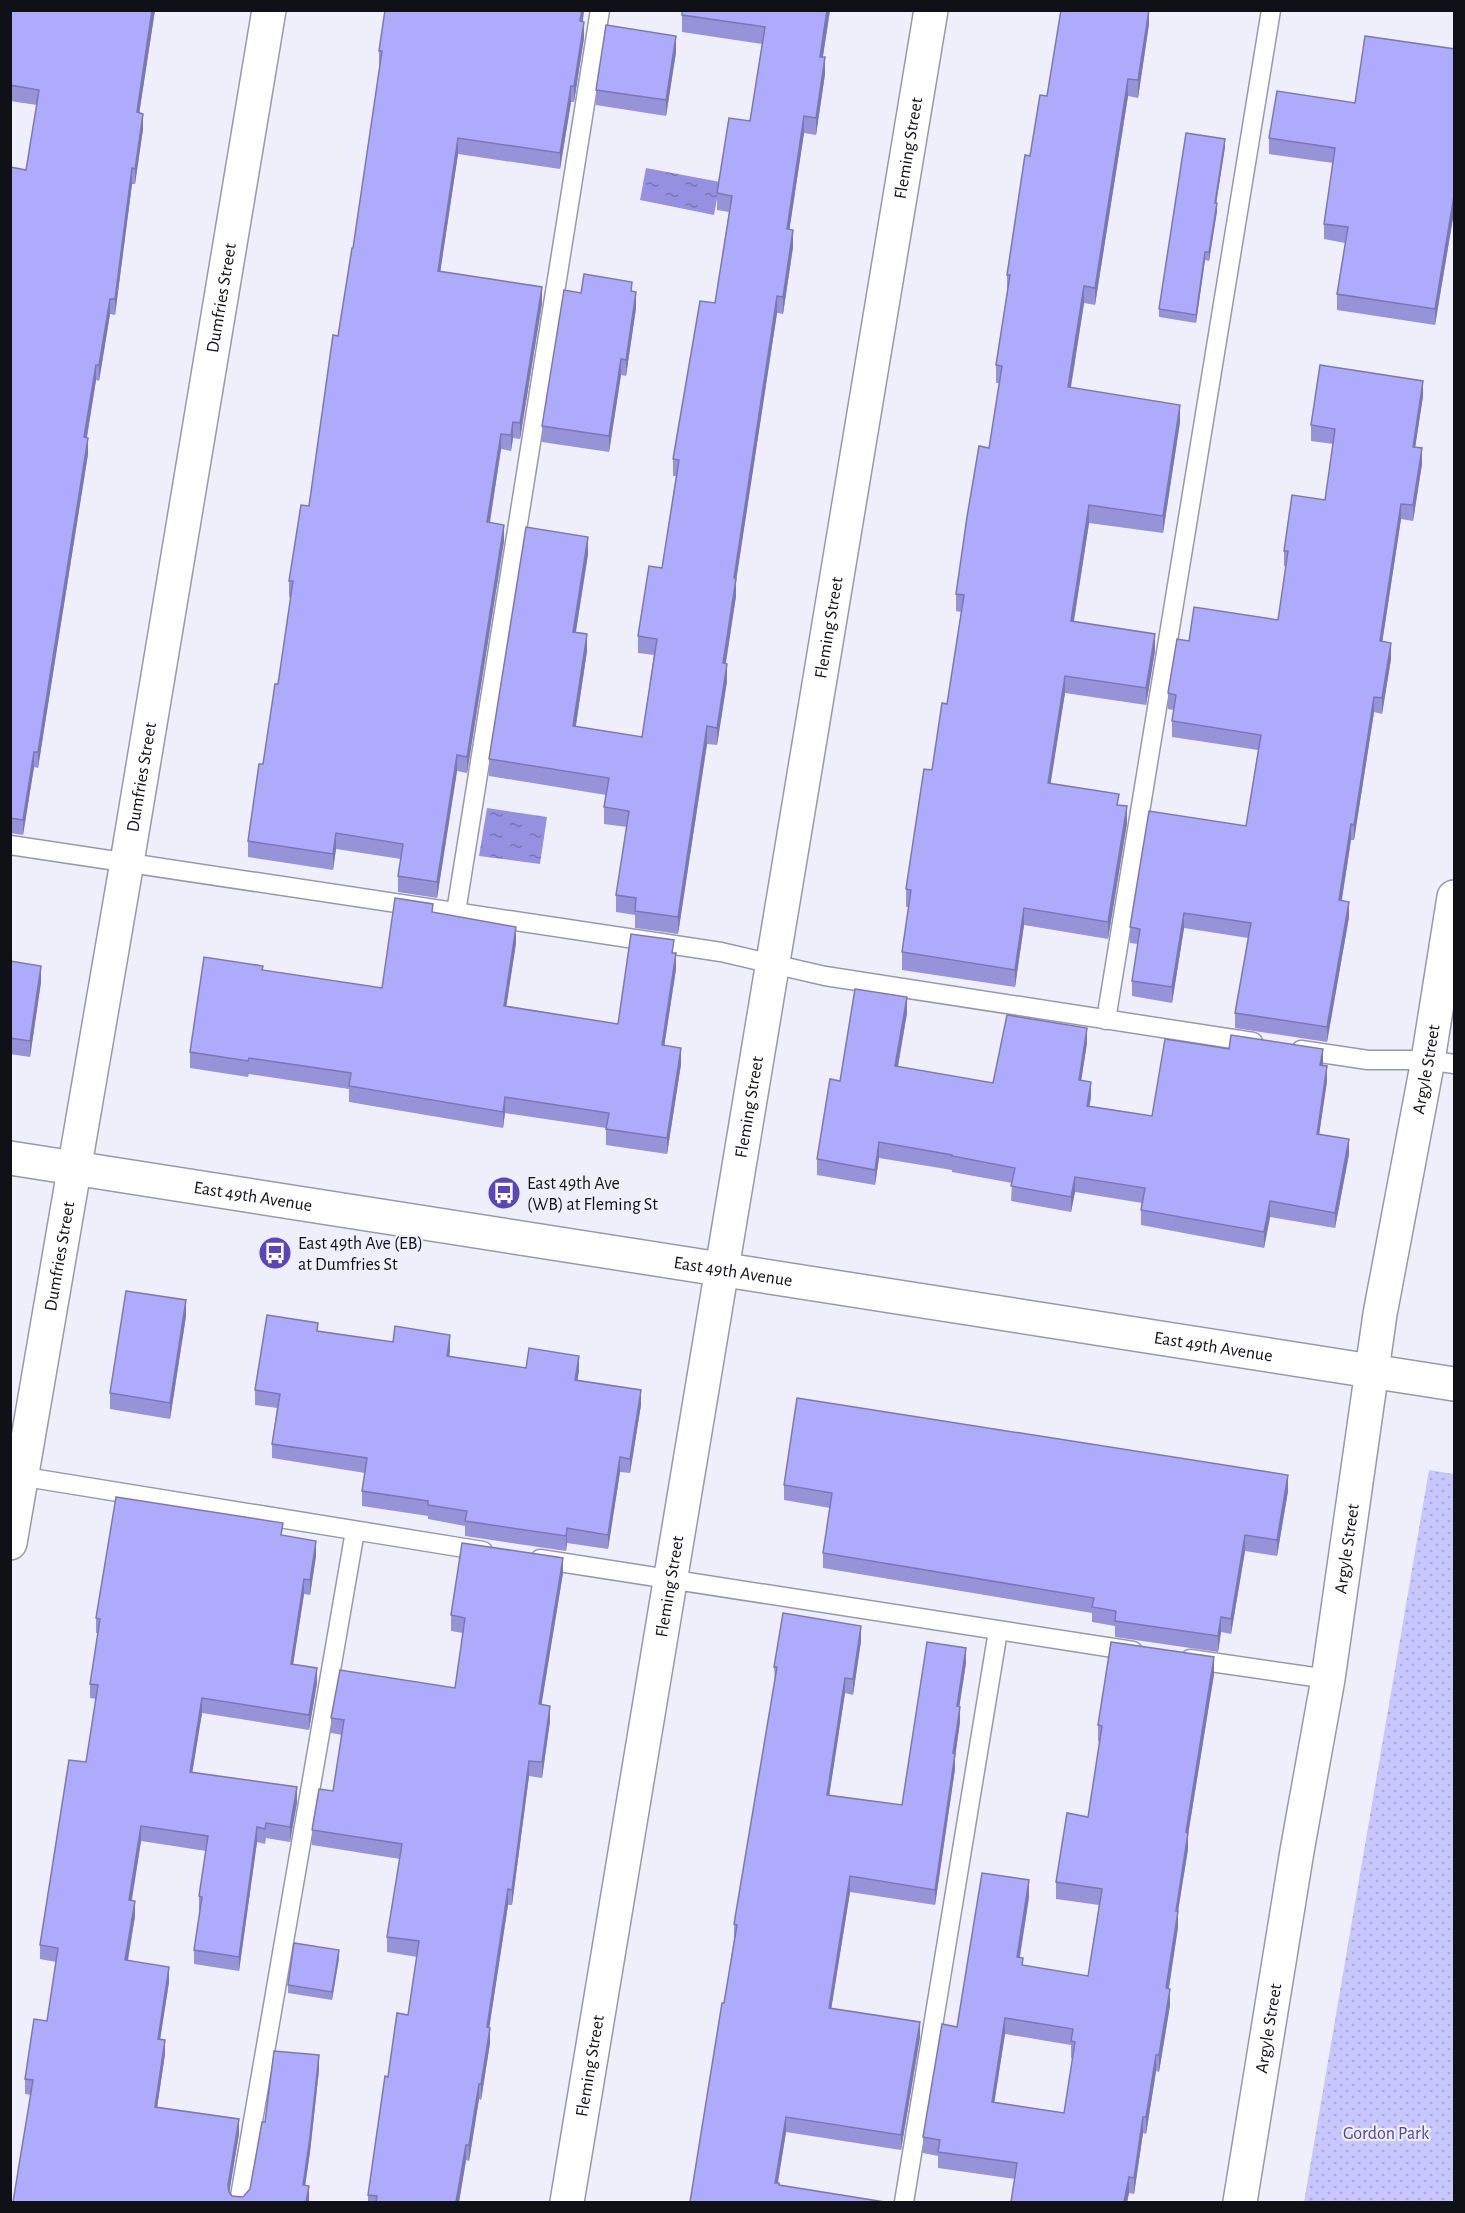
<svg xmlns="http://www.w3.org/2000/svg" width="1465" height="2213" viewBox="0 0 1465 2213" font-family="'Alegreya Sans',sans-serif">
  <defs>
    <pattern id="grass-dots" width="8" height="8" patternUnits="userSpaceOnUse" patternTransform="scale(1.5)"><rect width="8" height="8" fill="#c7c6fe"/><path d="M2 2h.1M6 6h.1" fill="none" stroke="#aaa9d9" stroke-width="1.8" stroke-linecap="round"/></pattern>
    <pattern id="water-ripples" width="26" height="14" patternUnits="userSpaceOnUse" patternTransform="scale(1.5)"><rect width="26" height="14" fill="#9590e0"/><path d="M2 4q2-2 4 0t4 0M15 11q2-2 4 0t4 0" fill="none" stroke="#7874b5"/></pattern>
  </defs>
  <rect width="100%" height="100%" fill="#efeffc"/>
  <!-- grass -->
  <path fill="url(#grass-dots)" d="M1429,1470L1454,1474V2202H1304Z"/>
  <!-- water -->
  <g fill="url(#water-ripples)">
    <path d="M646,168L720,182L714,215L640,200Z"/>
    <path d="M487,808L547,817L540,864L479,856Z"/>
  </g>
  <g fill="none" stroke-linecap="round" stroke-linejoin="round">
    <!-- service casing -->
    <g stroke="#9898ac" stroke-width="21">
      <g id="service">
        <path d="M10,845L721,952L825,976L1253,1042"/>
        <path d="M456,912L600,10"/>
        <path d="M1106,1020L1271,10"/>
        <path d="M1301,1050L1368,1060H1428L1454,1064"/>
        <path d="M13,1475L483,1551"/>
        <path d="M540,1559L1133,1651"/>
        <path d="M1190,1659L1328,1679"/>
        <path d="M239,2202L355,1531"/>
        <path d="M904,2202L998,1631"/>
      </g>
    </g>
    <!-- minor casing -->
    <g stroke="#9898ac" stroke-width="36">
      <g id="minor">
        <path id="s1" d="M10,1543L127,862L269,10"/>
        <path id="s2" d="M567,2202L931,10"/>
        <path id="s3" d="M1240,2202L1297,1851L1328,1679L1380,1314L1428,1060L1454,897"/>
      </g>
    </g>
    <!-- tertiary casing -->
    <g stroke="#9898ac" stroke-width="36">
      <g id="tertiary">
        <path id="s4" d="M10,1158L1454,1384"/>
      </g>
    </g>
    <!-- service -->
    <use href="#service" stroke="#fff" stroke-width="18"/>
    <!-- minor -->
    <use href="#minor" stroke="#fff" stroke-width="33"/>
    <!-- tertiary -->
    <use href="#tertiary" stroke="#fff" stroke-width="33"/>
  </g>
  <!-- wall -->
  <g fill="#9693d9" fill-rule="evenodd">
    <path d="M10,10H155L139,113L143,129L135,184H132L115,315L110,314L99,381L96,380L87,438L88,454L45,722L38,768L34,767L23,835L10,833V167L26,170L37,105L10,101Z"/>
    <path d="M385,10H584L583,22L584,38L574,102H571L560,169L458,154L440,271L542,303L520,439L513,438L511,451L501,449L490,523L504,541L467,773L457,771L437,898L398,892V876L401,859L336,849L333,870L248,857V841L278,684L291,597H289V581L309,506L353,248L380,67L379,66V51Z"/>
    <path d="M830,10L823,57L825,74L816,135L804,133L789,230L793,247L783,314L777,313L736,579V596L726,663L727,681L717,745L707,744L678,934L635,928V915L616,912V895L627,827L604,824V807L606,795L489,776V759L588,554L576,632L587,651L576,726L642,737L654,655L638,653V636L662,568L676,476H673V459L715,303L729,212L717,210V193L750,121L762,44L682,32V15Z"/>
    <path d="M1149,10V24L1138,98L1128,96L1095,305L1084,303L1071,387L1180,422L1163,533L1089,523L1074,621L1155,651L1146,705L1065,693L1050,783L1119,805L1127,823L1108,939L1024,925L1015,987L902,970V952L909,907H906V889L947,704L961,612L956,611V594L989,448L1000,383H996V365L1007,292V275L1030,156L1047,96Z"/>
    <path d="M1455,49V206L1435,325L1337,310V294L1345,243L1324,239V224L1333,163L1269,154V138L1355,103Z"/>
    <path d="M676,52L666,116L596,105V90Z"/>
    <path d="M1225,147L1216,203L1217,211L1209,261L1205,260L1196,323L1159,317V309Z"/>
    <path d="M632,291L636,308L626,376L621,375L609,452L542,442V426L581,293Z"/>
    <path d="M1423,396L1415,447L1422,464L1413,521L1401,519L1382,642L1391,659L1382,714L1374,712L1354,840H1351L1342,900L1349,917L1327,1042L1235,1028V1013L1248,938L1184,928L1172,1003L1132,996V981L1138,944L1130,943V927L1246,826L1258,750L1172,737V721L1174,710L1168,709V693L1189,641L1278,620L1286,566H1284V551L1325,500L1333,444L1311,441V425Z"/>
    <path d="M433,912L516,943L506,1006L618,1024L674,953L676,969L664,1046L681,1064L667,1154L606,1145V1128L505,1113L503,1128L349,1102V1089L249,1074L248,1077L190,1068V1052L263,971L382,988Z"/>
    <path d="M10,961L41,982L30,1057L10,1054Z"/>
    <path d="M907,1013L898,1067L993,1083L1087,1043L1081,1080L1091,1097L1089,1106L1152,1116L1323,1065L1327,1081L1319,1134L1349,1154L1335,1228L1270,1217L1264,1248L1141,1225V1210L1142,1203L1075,1192L1071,1212L1011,1201L1012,1183L952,1172V1170L879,1158L875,1185L817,1175V1159L840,1081Z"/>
    <path d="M186,1316L170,1419L110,1409V1393Z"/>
    <path d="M318,1331L393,1342L450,1350L449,1357L526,1368L579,1371L577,1380L641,1405L630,1473L620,1472L608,1549L567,1543L566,1551L465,1536V1526L428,1519V1516L362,1506V1491L365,1473L272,1458V1444L277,1408L255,1405V1390Z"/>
    <path d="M784,1485L1288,1491L1277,1556L1245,1551L1231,1634L1221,1632L1218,1652L1115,1637V1626L1092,1622V1613L823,1568V1553L830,1508L784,1500Z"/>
    <path d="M283,1536L316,1556L310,1595L304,1594L293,1664L317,1683L309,1730L202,1713L192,1772L297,1802L290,1842L266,1838L265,1844L257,1842L239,1971L194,1964V1950L200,1911H199V1896L206,1851L141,1841L132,1900L135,1916L128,1961L169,1982L160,2039L165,2054L157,2107L239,2134L229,2192L232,2196L243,2197L250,2189L265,2122L319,2070L310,2152L305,2186L309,2202H13L31,2095L25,2094V2079L47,2021L56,1962L40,1959V1945L86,1762L96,1699L90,1698V1684L98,1633H96V1618Z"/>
    <path d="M563,1573L541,1705L550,1721L542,1778L529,1776L512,1905H508L489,2027L490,2043L481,2100L479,2099L469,2161L466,2160L459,2202H368V2195L388,2077L408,2015L417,1957L387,1952V1937L400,1859L312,1845V1830L333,1791L342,1735L331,1733V1718L455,1688L463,1633L451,1631V1615Z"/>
    <path d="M861,1641L853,1695L845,1693L829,1795L902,1805L966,1663L959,1707L960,1722L955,1757V1769L935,1905L850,1892L831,2008L920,2037L901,2150L786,2132L778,2183L690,2202L724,2003L734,1939V1924L775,1682L774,1667Z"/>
    <path d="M1214,1674L1188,1835V1849L1178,1911V1927L1169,1988L1170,2005L1159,2072L1156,2071L1146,2134L1143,2133L1134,2194L1129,2193L1127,2202H1011L1015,2179L938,2168V2156L923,2153V2137L957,2027L1029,1897L1020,1957L1023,1966L1088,1976L1099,1905L1056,1899V1882L1088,1817L1100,1742L1098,1741V1725ZM1005,2034L1071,2045V2058H1073L1064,2113L994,2102Z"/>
    <path d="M339,1958L332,2000L288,1993V1985Z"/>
  </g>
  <!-- shaded-wall -->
  <g fill="#7a78b0">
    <path d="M152,10H155L137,128V112Z"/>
    <path d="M582,10H584L580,37V21Z"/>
    <path d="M827,10H830L820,74V57Z"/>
    <path d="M1149,10V24L1138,98V80Z"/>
    <path d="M584,22V38L574,102V86Z"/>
    <path d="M676,36V52L666,116V100Z"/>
    <path d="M825,57V74L816,135V118Z"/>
    <path d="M1128,79V96L1095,305V288Z"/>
    <path d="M571,86V102L560,169V153Z"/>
    <path d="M143,114V129L135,184V169Z"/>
    <path d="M804,116V133L787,246V229Z"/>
    <path d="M458,138V154L438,287V271Z"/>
    <path d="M1225,139V147L1215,211V203Z"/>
    <path d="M132,168V184L115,315V299Z"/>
    <path d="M1455,190V206L1435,325V309Z"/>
    <path d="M1217,203V211L1209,261V252Z"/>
    <path d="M793,230V247L783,314V297Z"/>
    <path d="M1205,252V260L1196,323V315Z"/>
    <path d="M1084,286V303L1068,404V387Z"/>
    <path d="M542,287V303L520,439V423Z"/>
    <path d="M636,292V308L626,376V360Z"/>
    <path d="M777,296V313L734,595V578Z"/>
    <path d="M110,299V314L99,381V365Z"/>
    <path d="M621,359V375L609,452V436Z"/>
    <path d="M96,365V380L84,453V437Z"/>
    <path d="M1423,381V396L1413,462V447Z"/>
    <path d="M1180,405V422L1163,533V516Z"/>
    <path d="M513,422V438L511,451V435Z"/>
    <path d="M501,434V449L487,538V522Z"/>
    <path d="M88,438V454L38,768V752Z"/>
    <path d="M1422,448V464L1413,521V505Z"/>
    <path d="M1401,504V519L1380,657V641Z"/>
    <path d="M1089,505V523L1071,638V621Z"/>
    <path d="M504,525V541L467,773V757Z"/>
    <path d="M588,537V554L573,649V632Z"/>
    <path d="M736,579V596L723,680V663Z"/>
    <path d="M587,634V651L573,743V726Z"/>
    <path d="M1155,634V651L1146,705V688Z"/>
    <path d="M1391,643V659L1382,714V698Z"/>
    <path d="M727,664V681L717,745V728Z"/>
    <path d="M1065,676V693L1048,800V783Z"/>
    <path d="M1374,697V712L1354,840V825Z"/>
    <path d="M707,726V744L678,934V917Z"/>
    <path d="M34,752V767L23,835V820Z"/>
    <path d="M457,755V771L437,898V882Z"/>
    <path d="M1127,806V823L1108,939V922Z"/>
    <path d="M1351,824V840L1339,915V900Z"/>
    <path d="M336,833V849L333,870V854Z"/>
    <path d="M1349,902V917L1327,1042V1027Z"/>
    <path d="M1024,908V925L1015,987V970Z"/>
    <path d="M1184,913V928L1172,1003V987Z"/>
    <path d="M516,927V943L504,1022V1006Z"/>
    <path d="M676,953V969L662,1061V1045Z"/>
    <path d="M41,966V982L30,1057V1041Z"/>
    <path d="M907,997V1013L895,1082V1066Z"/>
    <path d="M1087,1028V1043L1079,1095V1080Z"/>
    <path d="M681,1048V1064L667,1154V1138Z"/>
    <path d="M1323,1049V1064L1320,1080V1065Z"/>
    <path d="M1327,1066V1081L1317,1149V1134Z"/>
    <path d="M1091,1082V1097L1087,1121V1106Z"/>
    <path d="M505,1097V1113L503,1128V1112Z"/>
    <path d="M1349,1139V1154L1335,1228V1213Z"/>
    <path d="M879,1142V1158L875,1185V1170Z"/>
    <path d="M1075,1177V1192L1071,1212V1197Z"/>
    <path d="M1270,1201V1217L1264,1248V1232Z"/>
    <path d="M186,1300V1316L170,1419V1403Z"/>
    <path d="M450,1335V1350L447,1371V1356Z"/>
    <path d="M579,1356V1371L575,1395V1380Z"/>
    <path d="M641,1390V1405L630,1473V1459Z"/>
    <path d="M620,1457V1472L608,1549V1535Z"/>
    <path d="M1288,1475V1491L1277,1556V1540Z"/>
    <path d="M567,1528V1543L566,1551V1536Z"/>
    <path d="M1245,1535V1551L1231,1634V1619Z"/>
    <path d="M316,1541V1556L310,1595V1580Z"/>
    <path d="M563,1558V1573L539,1720V1704Z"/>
    <path d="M304,1579V1594L291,1678V1664Z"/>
    <path d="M1221,1617V1632L1218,1652V1636Z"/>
    <path d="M861,1626V1641L853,1695V1679Z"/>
    <path d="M966,1648V1663L957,1722V1706Z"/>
    <path d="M1214,1657V1674L1188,1835V1849L1178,1911V1927L1166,2005V1988L1186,1832Z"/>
    <path d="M317,1668V1683L309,1730V1715Z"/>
    <path d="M845,1678V1693L827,1810V1795Z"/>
    <path d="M202,1698V1713L190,1787V1772Z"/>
    <path d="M550,1706V1721L542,1778V1762Z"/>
    <path d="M960,1707V1722L955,1757V1769L935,1905V1890L953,1753Z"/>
    <path d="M529,1761V1776L512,1905V1890Z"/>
    <path d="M297,1787V1802L290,1842V1827Z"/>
    <path d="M141,1826V1841L129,1915V1900Z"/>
    <path d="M257,1827V1842L239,1971V1957Z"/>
    <path d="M850,1876V1892L829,2023V2008Z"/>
    <path d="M1029,1880V1897L1017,1973V1957Z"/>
    <path d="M508,1889V1905L487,2043V2027Z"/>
    <path d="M135,1901V1916L125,1975V1960Z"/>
    <path d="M339,1950V1958L332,2000V1992Z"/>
    <path d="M169,1967V1982L158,2053V2039Z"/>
    <path d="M1170,1989V2005L1159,2072V2055Z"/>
    <path d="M1005,2018V2034L992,2118V2102Z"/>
    <path d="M920,2022V2037L901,2150V2135Z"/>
    <path d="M490,2028V2043L481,2100V2084Z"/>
    <path d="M165,2040V2054L155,2122V2107Z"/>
    <path d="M319,2055V2070L310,2152L303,2200V2185Z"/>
    <path d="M1156,2055V2071L1146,2134V2117Z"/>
    <path d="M479,2084V2099L469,2161V2145Z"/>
    <path d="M786,2117V2132L775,2198V2183Z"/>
    <path d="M1143,2117V2133L1134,2194V2178Z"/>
    <path d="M239,2119V2134L228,2200V2185Z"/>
    <path d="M466,2145V2160L459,2202H456Z"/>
    <path d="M1129,2177V2193L1127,2202H1124Z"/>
    <path d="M309,2186V2202H306Z"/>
  </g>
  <!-- building -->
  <g fill="#afabfc" stroke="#7a78b0" stroke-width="1.5" fill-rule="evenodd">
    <path d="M10,10H152L137,112L143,114L135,169L132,168L115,299H110L99,365H96L84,437L88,438L45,707L38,752H34L23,820L10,818V167L26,170L39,90L10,85Z"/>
    <path d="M385,10H582L580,21L584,22L574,86H571L560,153L458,138L438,271L542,287L520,423L513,422L511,435L501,434L487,522L504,525L467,757L457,755L437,882L398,876L403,844L336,833L333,854L248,841L259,764H263L275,684H278L293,581H289L301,505L309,506L333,335L338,336L352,248H353L382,51H379Z"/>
    <path d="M682,10H827L820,57H825L816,118L804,116L787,229L793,230L783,297L777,296L734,578L736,579L723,663L727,664L717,728L707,726L678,917L635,911L636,898L616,895L629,811L604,807L609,778L489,759L526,527L588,537L573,632L587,634L573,726L642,737L657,639L638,636L649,566L662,568L679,460L673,459L700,301L715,303L732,196L717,193L729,118L750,121L765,27L682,15Z"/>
    <path d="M1061,10H1149L1138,80L1128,79L1095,288L1084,286L1068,387L1180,405L1163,516L1089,505L1071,621L1155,634L1146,688L1065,676L1048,783L1119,794L1117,805L1127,806L1108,922L1024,908L1015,970L902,952L911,890L906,889L924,769L932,770L942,703L947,704L964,595L956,594L967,517L979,446L989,448L1002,366L996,365L1010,275H1007L1025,155L1030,156L1040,95L1047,96Z"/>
    <path d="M606,25L676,36L666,100L596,90Z"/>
    <path d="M1365,36L1455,49V190L1435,309L1337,294L1348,227L1324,224L1335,148L1269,138L1277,91L1355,103Z"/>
    <path d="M1186,133L1225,139L1215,203H1217L1209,252H1205L1196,315L1159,309Z"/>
    <path d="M584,274L632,282L631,291L636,292L626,360L621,359L609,436L542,426L564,290L581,293Z"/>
    <path d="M1320,365L1423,381L1413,447L1422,448L1413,505L1401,504L1380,641L1391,643L1382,698L1374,697L1354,825L1351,824L1339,900L1349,902L1327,1027L1235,1013L1251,923L1184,913L1172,987L1132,981L1140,929L1130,927L1149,811L1246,826L1261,735L1172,721L1176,695L1168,693L1177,639L1189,641L1194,607L1278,620L1288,551H1284L1292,495L1325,500L1335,429L1311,425Z"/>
    <path d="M395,898L433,904L432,912L516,927L504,1006L618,1024L631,934L674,940L672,953H676L662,1045L681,1048L667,1138L606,1129L609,1113L505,1097L503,1112L349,1086L351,1073L249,1058L248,1061L190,1052L204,957L263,966L262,970L382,988Z"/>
    <path d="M10,961L41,966L30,1041L10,1038Z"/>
    <path d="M855,989L907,997L895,1066L993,1083L1007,1015L1087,1028L1079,1080L1091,1082L1087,1106L1152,1116L1165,1039L1229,1049L1231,1035L1323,1049L1320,1065L1327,1066L1317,1134L1349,1139L1335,1213L1270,1201L1264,1232L1141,1210L1145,1188L1075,1177L1071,1197L1011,1186L1015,1168L952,1156V1155L879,1142L875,1170L817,1159L830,1079L840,1081Z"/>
    <path d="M126,1291L186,1300L170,1403L110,1393Z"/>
    <path d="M267,1315L318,1323L317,1331L393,1342L395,1326L450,1335L447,1356L526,1368L529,1348L579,1356L575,1380L641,1390L630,1459L620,1457L608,1535L567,1528L566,1536L465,1521L467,1511L428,1505V1501L362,1491L367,1458L272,1444L280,1394L255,1390Z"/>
    <path d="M797,1398L1288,1475L1277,1540L1245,1535L1231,1619L1221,1617L1218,1636L1115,1621L1116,1611L1092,1607L1094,1598L823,1553L832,1493L784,1485Z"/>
    <path d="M116,1497L283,1523L281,1535L316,1541L310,1580L304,1579L291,1664L317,1668L309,1715L202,1698L190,1772L297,1787L290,1827L266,1823L265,1829L257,1827L239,1957L194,1950L202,1897L199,1896L208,1836L141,1826L129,1900L135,1901L125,1960L169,1967L158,2039L165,2040L155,2107L239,2119L228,2185L229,2192L232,2196L243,2197L250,2189L262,2122H265L274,2051L319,2055L310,2137L303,2185L309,2186L306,2202H13L33,2080L25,2079L34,2019L47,2021L58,1948L40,1945L69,1760L86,1762L98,1685L90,1684L100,1619L96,1618Z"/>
    <path d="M462,1543L563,1558L539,1704L550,1706L542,1762L529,1761L512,1890L508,1889L487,2027L490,2028L481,2084H479L469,2145H466L456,2202H376L377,2196L368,2195L385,2076L388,2077L397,2013L408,2015L419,1941L387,1937L402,1844L312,1830L319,1789L333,1791L344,1720L331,1718L340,1670L455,1688L465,1618L451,1615Z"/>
    <path d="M783,1613L861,1626L853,1679L845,1678L827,1795L902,1805L927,1642L966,1648L957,1706L960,1707L953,1753L955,1754L935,1890L850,1876L829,2008L920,2022L901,2135L786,2117L775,2183H779V2185L885,2202H690L722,2003H724L737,1925L734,1924L777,1667H774Z"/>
    <path d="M1111,1642L1214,1657L1186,1832L1188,1833L1176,1911H1178L1166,1988L1170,1989L1159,2055H1156L1146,2117H1143L1134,2178L1129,2177L1124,2202H1011L1017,2163L938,2152L940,2140L923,2137L942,2024L957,2027L982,1873L1029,1880L1017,1957L1023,1958L1022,1965L1088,1976L1102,1889L1056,1882L1067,1813L1088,1817L1102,1726L1098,1725ZM1005,2018L1073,2029L1071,2041L1075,2042L1064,2113L992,2102Z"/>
    <path d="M294,1943L339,1950L332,1992L288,1985Z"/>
  </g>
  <!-- icons -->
  <defs>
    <g id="bus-disc" transform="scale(1.725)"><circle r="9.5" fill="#5a45bd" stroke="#efeffc"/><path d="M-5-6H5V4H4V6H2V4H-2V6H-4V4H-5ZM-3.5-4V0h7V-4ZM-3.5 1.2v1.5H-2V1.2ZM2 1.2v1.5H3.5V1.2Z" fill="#fff"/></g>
  </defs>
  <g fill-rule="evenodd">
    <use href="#bus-disc" x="504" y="1193"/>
    <use href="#bus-disc" x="275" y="1253"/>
  </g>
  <g text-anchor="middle" stroke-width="4.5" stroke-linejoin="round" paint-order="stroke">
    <!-- street labels -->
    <g font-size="18" fill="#101017" stroke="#efeffc">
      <text dy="6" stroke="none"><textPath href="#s2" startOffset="2082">Fleming Street</textPath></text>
      <text dy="6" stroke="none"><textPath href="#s1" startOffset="1263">Dumfries Street</textPath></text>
      <text dy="6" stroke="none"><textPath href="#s2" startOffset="1596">Fleming Street</textPath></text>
      <text dy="6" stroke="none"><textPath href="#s1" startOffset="777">Dumfries Street</textPath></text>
      <text dy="6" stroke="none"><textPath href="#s3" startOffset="1148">Argyle Street</textPath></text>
      <text dy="6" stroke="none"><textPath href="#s2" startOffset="1110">Fleming Street</textPath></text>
      <text dy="6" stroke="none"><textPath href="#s4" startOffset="246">East 49th Avenue</textPath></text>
      <text dy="6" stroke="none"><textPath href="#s1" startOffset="291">Dumfries Street</textPath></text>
      <text dy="6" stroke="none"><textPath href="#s4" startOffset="732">East 49th Avenue</textPath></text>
      <text dy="6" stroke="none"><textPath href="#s4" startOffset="1218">East 49th Avenue</textPath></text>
      <text dy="6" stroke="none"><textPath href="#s3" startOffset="662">Argyle Street</textPath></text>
      <text dy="6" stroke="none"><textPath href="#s2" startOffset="624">Fleming Street</textPath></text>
      <text dy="6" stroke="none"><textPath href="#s3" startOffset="176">Argyle Street</textPath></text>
      <text dy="6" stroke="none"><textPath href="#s2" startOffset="138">Fleming Street</textPath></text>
    </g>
    <!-- poi labels -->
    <g font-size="18" fill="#101017" stroke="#efeffc" text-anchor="start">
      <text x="527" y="1189">East 49th Ave<tspan x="527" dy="21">(WB) at Fleming St</tspan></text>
      <text x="298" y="1249">East 49th Ave (EB)<tspan x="298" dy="21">at Dumfries St</tspan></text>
    </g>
    <!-- park labels -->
    <g font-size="18" fill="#5245a2" stroke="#efeffc">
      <text x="1386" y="2139">Gordon Park</text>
    </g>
  </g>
  <!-- border -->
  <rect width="1465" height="2213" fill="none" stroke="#101017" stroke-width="24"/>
</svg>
